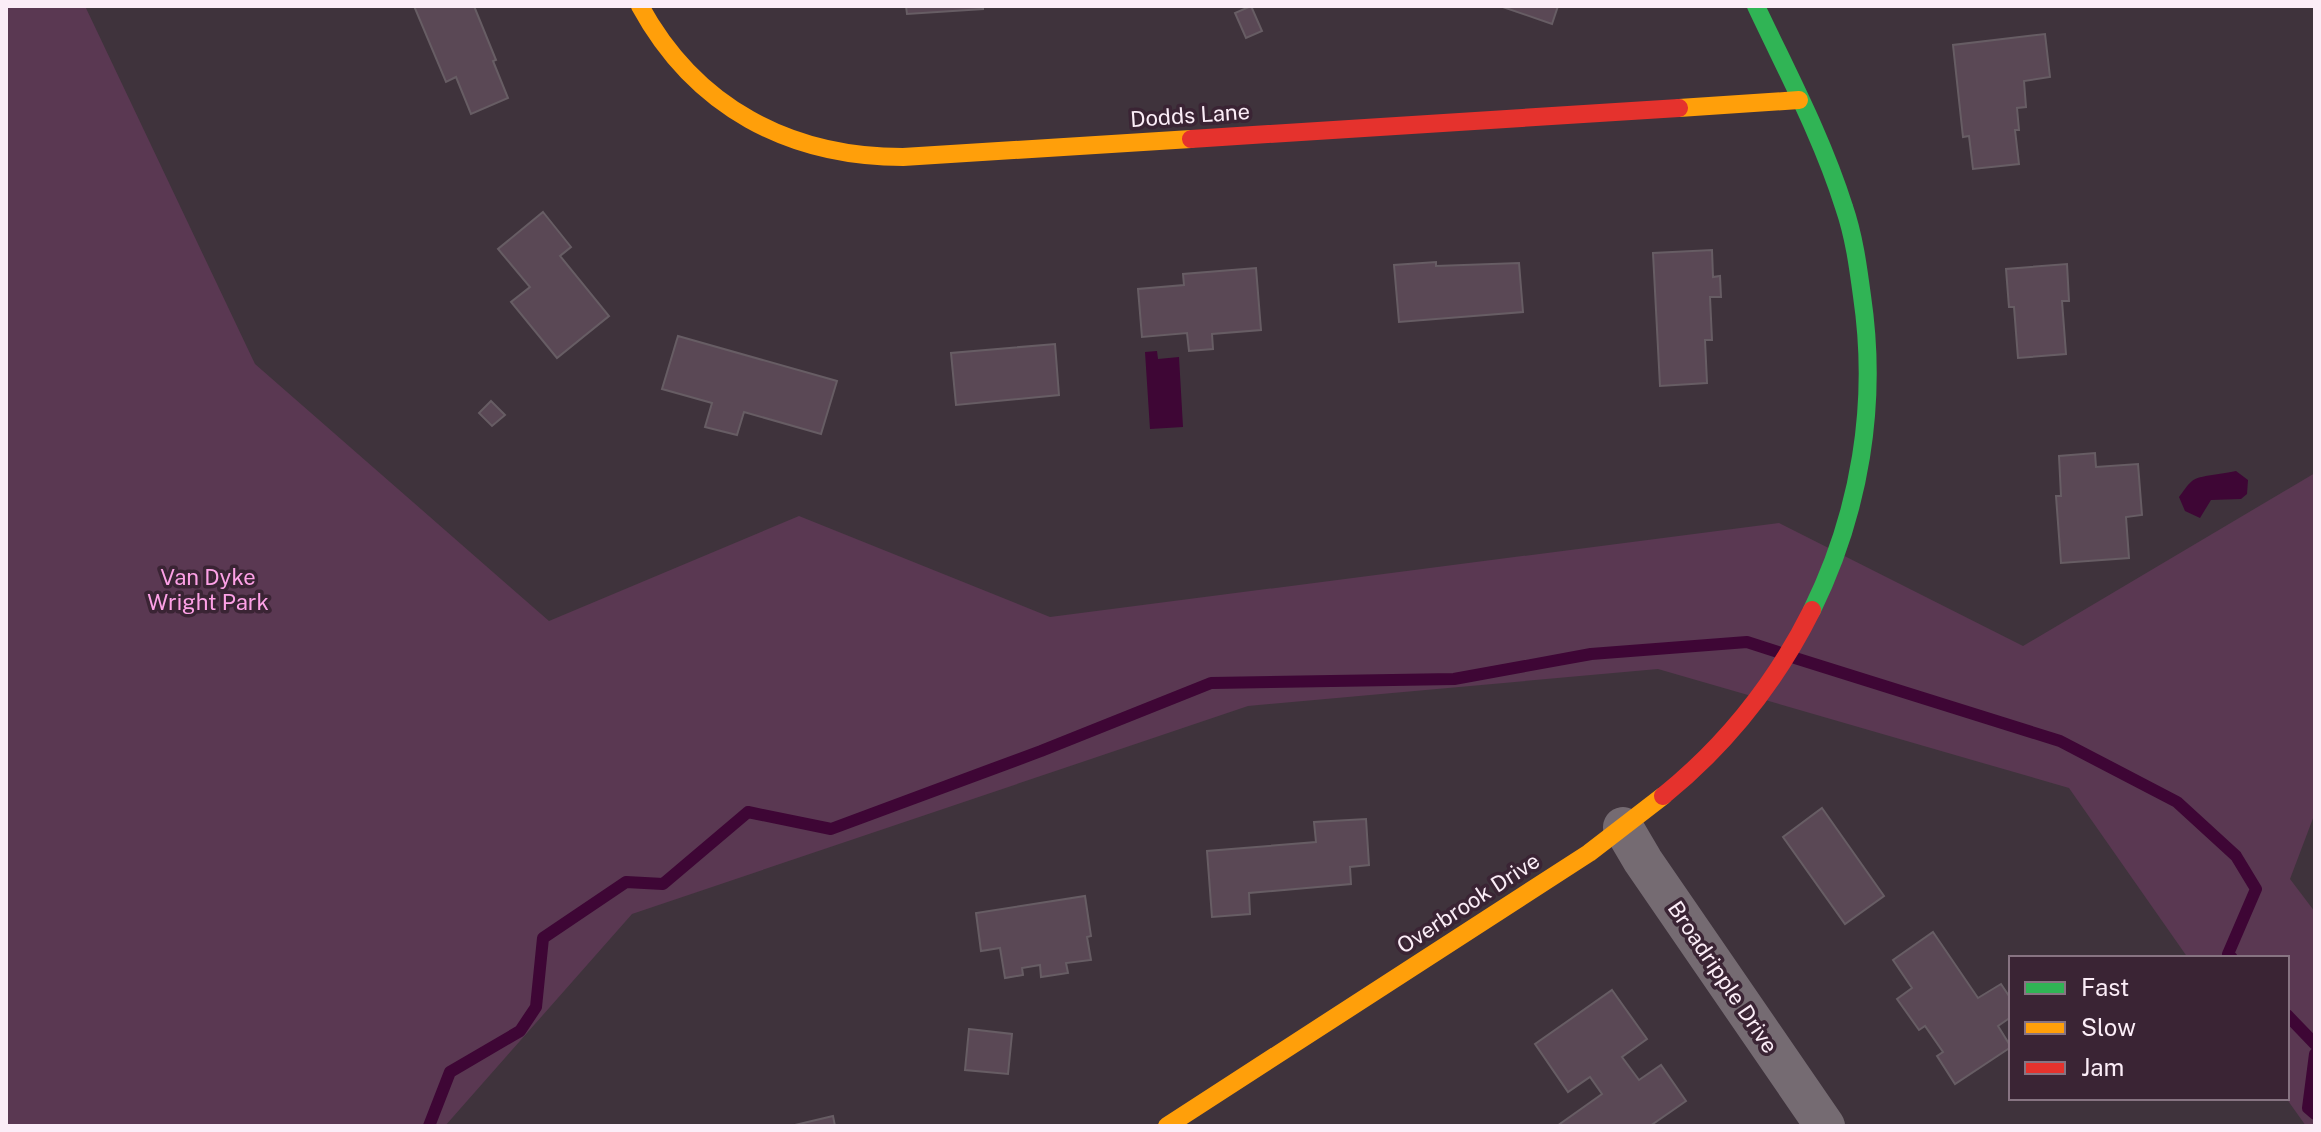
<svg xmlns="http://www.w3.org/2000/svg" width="2321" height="1132" viewBox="0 0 2321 1132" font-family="'Public Sans',sans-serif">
  <rect width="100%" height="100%" fill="#3f333c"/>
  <!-- green -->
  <path fill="#5a3852" d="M6,6H85L255,364L549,621L799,516L1050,617L1779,523L2023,646L2315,473V813L2290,879L2315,912V1126H2306L2286,1098L2287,958H2188L2069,788L1658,669L1248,706L632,914L445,1126H6Z"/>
  <!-- water -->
  <g fill="#3e0635">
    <path d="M1157,351L1158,359L1179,357L1183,427L1150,429L1145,352Z"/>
    <path d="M2236,471L2248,480L2247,494L2241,499L2211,500L2200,518L2185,511L2179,497C2183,492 2187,485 2192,481C2199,475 2224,474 2236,471Z"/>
  </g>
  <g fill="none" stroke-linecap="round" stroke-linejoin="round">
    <!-- stream -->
    <g stroke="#3e0635" stroke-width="12">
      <path d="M1795,658L2060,741L2177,802L2236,856L2256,889L2228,954L2232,958"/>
      <path d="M2287,1015L2315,1044"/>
      <path d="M2315,1054L2308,1108L2315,1114"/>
      <path d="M429,1126L450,1072L520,1031L536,1007L543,938L626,882L663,884L748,812L831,829L1041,751L1211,683L1454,679L1591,654L1747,642L1778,652"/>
    </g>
  </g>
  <!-- building -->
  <g fill="#5a4855" stroke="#675d64" stroke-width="2">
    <path d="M414,6H474L496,60L493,61L508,98L471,114L456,77L446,82Z"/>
    <path d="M906,6H983V9L907,14Z"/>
    <path d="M1251,6L1262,31L1246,38L1235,13Z"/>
    <path d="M1500,6H1558L1552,24Z"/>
    <path d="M2045,34L2050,77L2024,81L2026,107L2017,108L2019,130H2015L2019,164L1973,169L1969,136L1963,137L1953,45Z"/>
    <path d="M543,212L571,247L560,256L609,316L557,358L511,302L530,287L498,249Z"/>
    <path d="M1712,250L1713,277L1720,276L1721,297H1710L1712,340H1705L1707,383L1660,386L1653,253Z"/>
    <path d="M1436,262V266L1519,263L1523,312L1399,322L1394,265Z"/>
    <path d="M2067,264L2069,301H2062L2066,354L2018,358L2014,307H2009L2006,269Z"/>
    <path d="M1256,268L1261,330L1212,334L1213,349L1189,351L1187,333L1142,337L1138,289L1184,285L1183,274Z"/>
    <path d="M678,336L837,381L821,434L744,412L737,435L705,427L712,403L662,389Z"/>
    <path d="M1055,344L1059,395L956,405L951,353Z"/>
    <path d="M491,401L505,415L492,426L479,413Z"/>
    <path d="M2095,453L2096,467L2138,464L2142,515L2126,517L2129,558L2061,563L2056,496H2061L2059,456Z"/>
    <path d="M1822,808L1884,896L1845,924L1783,837Z"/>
    <path d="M1366,819L1369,865L1350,867L1351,884L1249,893L1250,914L1212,917L1207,851L1316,842L1314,822Z"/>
    <path d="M1085,896L1091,936L1087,937L1091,960L1066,963L1068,973L1041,977L1040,965L1022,968L1023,975L1005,978L1000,948L981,951L976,913Z"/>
    <path d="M1933,932L1978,998L2001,984L2011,999V1017L1998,1026L2011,1047L1955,1084L1937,1056L1943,1052L1925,1026L1919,1030L1897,999L1912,988L1893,960Z"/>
    <path d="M1612,990L1647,1039L1622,1057L1639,1080L1661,1065L1686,1101L1650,1126H1557L1602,1094L1590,1077L1568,1092L1535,1044Z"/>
    <path d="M969,1029L1012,1034L1008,1074L965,1070Z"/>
    <path d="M833,1116L835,1126L795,1125Z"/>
  </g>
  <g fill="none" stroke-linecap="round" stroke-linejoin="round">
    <!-- street -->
    <path stroke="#756b72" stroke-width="40" d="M1623,827L1643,861L1825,1126"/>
    <!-- fast -->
    <path stroke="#30b455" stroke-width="18" d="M1756,6C1787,72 1822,137 1844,207C1854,236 1858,266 1862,296C1878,404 1860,512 1812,610"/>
    <!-- slow -->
    <g stroke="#ff9f0a" stroke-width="18">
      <path d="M640,6C695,107 789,157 903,157L1191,139"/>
      <path d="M1679,108L1799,100"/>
      <path d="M1167,1126L1589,853L1663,796"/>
    </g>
    <!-- jam -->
    <g stroke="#e5322d" stroke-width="18">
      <path d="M1191,139L1679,108"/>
      <path d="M1663,796C1726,745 1776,682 1812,610"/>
    </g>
  </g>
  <g text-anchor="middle" stroke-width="7" stroke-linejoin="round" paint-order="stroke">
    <!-- street labels -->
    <g font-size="22" fill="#fbedf7" stroke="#3a2434">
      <text transform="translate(1190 115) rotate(-4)" y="8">Dodds Lane</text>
      <text transform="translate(1468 903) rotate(-33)" y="8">Overbrook Drive</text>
      <text transform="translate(1723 977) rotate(56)" y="8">Broadripple Drive</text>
    </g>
    <!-- park labels -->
    <g font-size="22" fill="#fda1e6" stroke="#3a2434">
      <text x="208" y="585">Van Dyke<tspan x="208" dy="25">Wright Park</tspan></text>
    </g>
  </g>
  <!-- border -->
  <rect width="2321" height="1132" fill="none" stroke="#fbedf7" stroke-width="16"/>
  <!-- legend -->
  <rect x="2009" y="956" width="280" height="144" fill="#3a2434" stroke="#877482" stroke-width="2"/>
  <rect x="2025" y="982" width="40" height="12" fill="#30b455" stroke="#877482" stroke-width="2"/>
  <text x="2081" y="996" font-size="24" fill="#fbedf7">Fast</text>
  <rect x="2025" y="1022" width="40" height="12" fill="#ff9f0a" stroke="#877482" stroke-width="2"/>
  <text x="2081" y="1036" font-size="24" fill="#fbedf7">Slow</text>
  <rect x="2025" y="1062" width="40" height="12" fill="#e5322d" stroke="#877482" stroke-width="2"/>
  <text x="2081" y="1076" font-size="24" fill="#fbedf7">Jam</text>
</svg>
